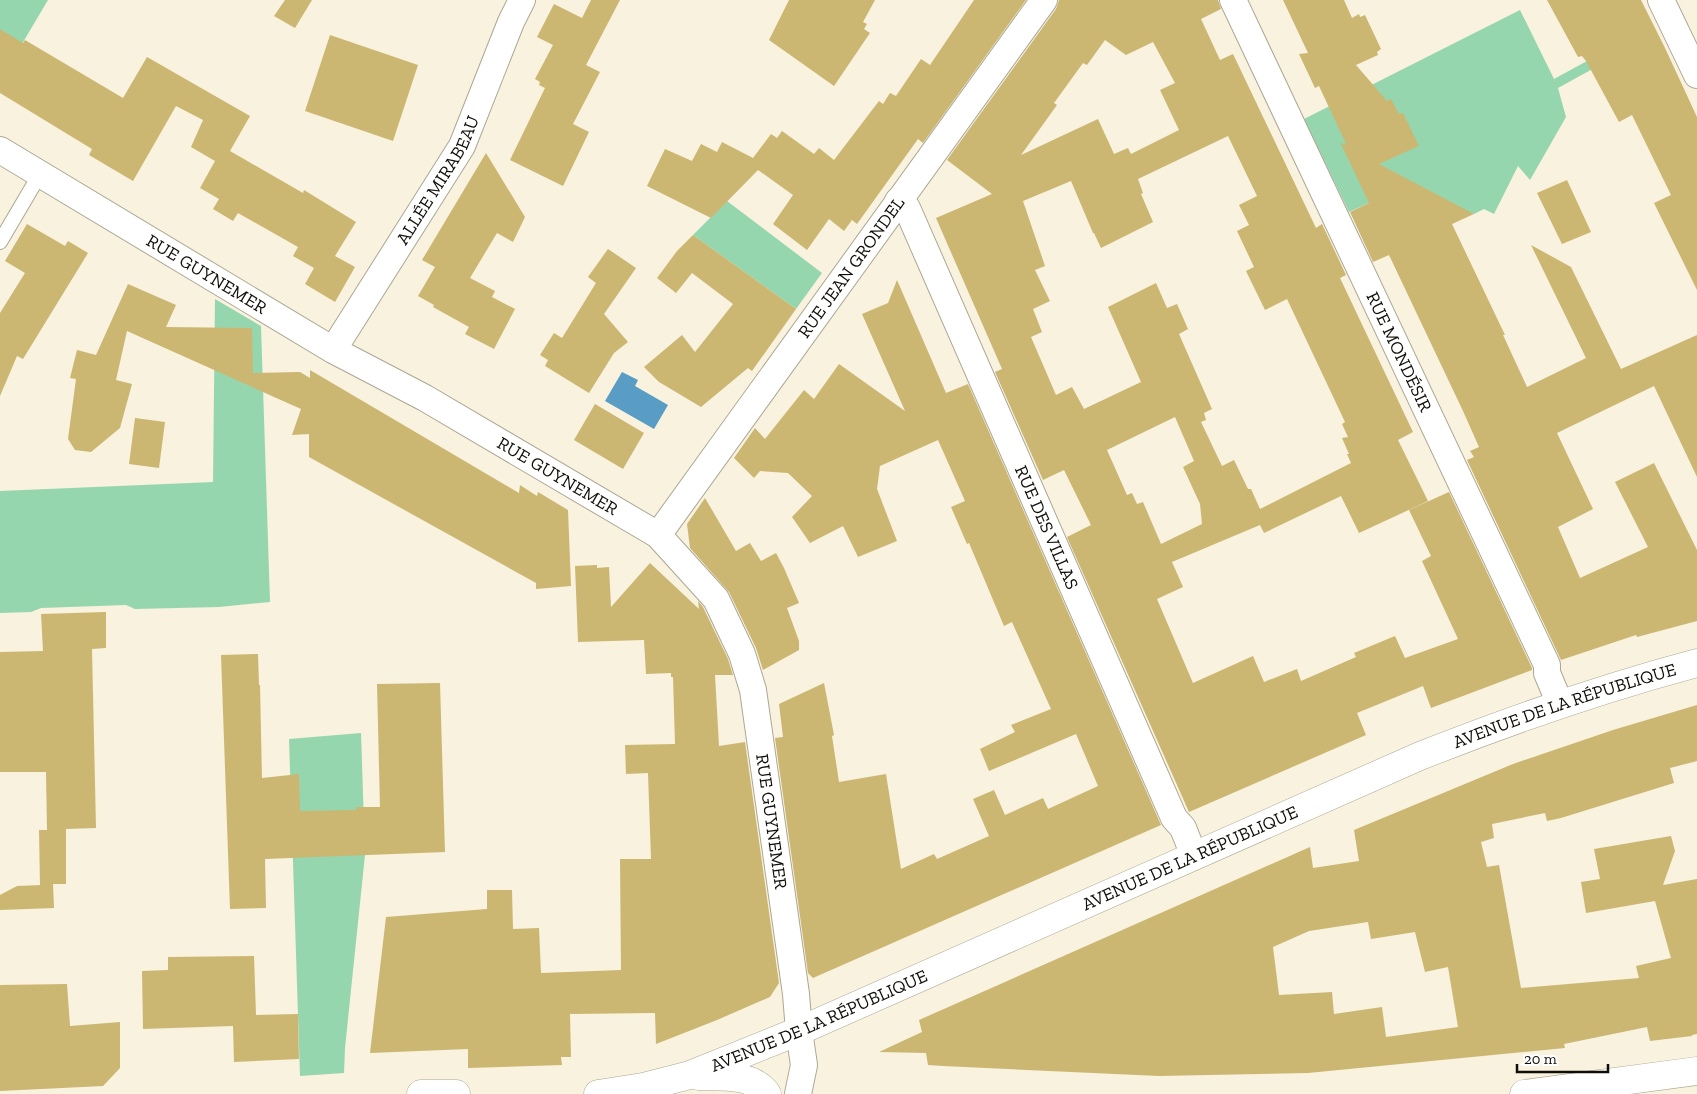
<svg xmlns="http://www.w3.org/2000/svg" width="1697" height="1094" viewBox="0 0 1697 1094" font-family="'Zilla Slab',serif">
  <rect width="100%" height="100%" fill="#f8f2de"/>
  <!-- green -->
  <g fill="#96d6ae">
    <path d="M0,0H48L0,81Z"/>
    <path d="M1520,10L1554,79L1653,25L1656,34L1558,88L1566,117L1530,180L1518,166L1494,214L1484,209L1474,214L1391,193L1349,212L1304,119Z"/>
    <path d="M727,201L822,273L796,309L693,235Z"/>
    <path d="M215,299L261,326L270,602L219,607L135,609L126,605L41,608L31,612L0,613V491L213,482Z"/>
    <path d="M361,733L365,855L345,1048L344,1073L300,1076L289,739Z"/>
  </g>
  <!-- water -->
  <path fill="#599dc5" d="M622,372L638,380L635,386L668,405L654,429L605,401Z"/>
  <!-- building -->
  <g fill="#cbb772" fill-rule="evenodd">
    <path d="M285,0H312L295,28L274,16Z"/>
    <path d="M591,0H620L586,65L600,72L573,124L589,132L563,186L510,160L545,88L539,85L540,82L535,79L553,45L537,37L554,4L582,18Z"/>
    <path d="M789,0H875L863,22L867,24L864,29L870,33L834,86L769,40Z"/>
    <path d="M974,0H1026L923,143L918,139L857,224L852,220L844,231L829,219L807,250L773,224L793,195L758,170L711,218L647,186L665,149L692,161L701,144L717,152L722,142L753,158L771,134L777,138L782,131L814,154L819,148L834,160L879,101L883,104L890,93L896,96L921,59L930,65Z"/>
    <path d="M1059,0H1218L1221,9L1201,19L1220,60L1233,54L1316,228L1322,224L1346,275L1340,278L1413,432L1398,440L1428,501L1359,533L1341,496L1264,533L1260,525L1172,562L1183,587L1157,599L1193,683L1253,656L1264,682L1297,669L1301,681L1356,657L1354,653L1395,636L1405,658L1458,639L1422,561L1431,556L1409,510L1449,492L1532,668V670L1431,708L1423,686L1357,713L1366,735L1189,812L1067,537L1091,525L1064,470L1043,480L995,372L1002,369L936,218L992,194L947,160L1056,9ZM1105,40L1126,55L1153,42L1175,83L1160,90L1179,130L1131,154L1128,148L1114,154L1098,119L1021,155L1057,105L1054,103L1083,63L1087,65ZM1228,136L1257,196L1239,205L1249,225L1237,231L1254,267L1246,271L1265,310L1287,299L1345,422L1342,424L1348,437L1342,438L1349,454H1347L1351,463L1260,509L1251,489H1248L1234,460L1222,466L1201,422L1206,420L1204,413L1212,409L1179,334L1188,329L1177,304L1167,308L1156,283L1108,307L1141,382L1084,409L1072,387L1056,395L1031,337L1042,332L1033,309L1050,301L1035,270L1045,266L1023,201L1071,181L1093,233H1094L1101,248L1153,222L1141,194L1143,193L1138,179ZM1175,417L1194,461L1183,467L1200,504L1202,524L1161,544L1143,502L1137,504L1132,493L1127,495L1107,450Z"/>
    <path d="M1283,0H1344L1352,18L1359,14L1360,17L1365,15L1381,49L1377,52L1378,55L1356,65L1387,101L1391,99L1399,114L1403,113L1419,146L1379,164L1474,214L1452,224L1505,335H1503L1527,387L1586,358L1531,245L1571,267L1621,369L1697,335V477L1654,386L1557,433L1593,509L1558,527L1580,578L1648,547L1615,482L1654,463L1697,550V621L1637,637L1636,635L1561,660L1467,460L1474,457L1470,451L1479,447L1463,411L1389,255L1373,262L1350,212L1369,203L1340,142L1344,145L1346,144L1319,86L1315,88L1299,54L1308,53Z"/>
    <path d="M1547,0H1641L1665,48L1697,117V290L1654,203L1671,195L1632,115L1619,122L1586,61L1582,56L1578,57Z"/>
    <path d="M0,29L23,43L25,40L123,98L147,57L250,116L230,151L303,193L304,190L356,222L335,256L355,267L335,302L305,284L314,268L293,256L298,247L238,213L233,221L213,209L219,199L200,188L215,161L191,147L203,120L176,106L133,181L89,155L92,149L0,93Z"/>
    <path d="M330,35L418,65L393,141L305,111Z"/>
    <path d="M486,153L525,217L513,242L497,233L470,278L495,291L492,297L515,309L494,349L465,334L469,327L433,307L434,305L418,296L435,267L422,260Z"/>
    <path d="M1567,180L1591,232L1562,244L1537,193Z"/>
    <path d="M27,224L65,246L68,241L88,253L23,359L17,356L0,396V313L25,273L5,261Z"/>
    <path d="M693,235L796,309L752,371L748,368L701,407L659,382L644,367L682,335L695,352L733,304L692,273L676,293L657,278L677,251Z"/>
    <path d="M608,249L636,268L604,314L628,342L614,353L589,393L545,366L548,360L540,355L554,333L562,338L596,283L588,277Z"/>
    <path d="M897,280L946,393L968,384L1161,825L813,978L808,973L775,738L783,737L779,704L824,683L834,735L832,736L839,782L886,774L901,869L934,854L937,859L989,836L973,799L994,790L1005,815L1043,798L1048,809L1098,786L1076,734L989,771L980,749L1015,732L1011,725L1051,709L1012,622L1004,626L969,543L967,544L951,507L965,501L938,440L880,466L877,489L897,541L858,557L843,526L810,543L792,517L812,496L788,473L760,471L754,478L734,458L755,428L765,439L804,390L814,399L839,364L905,411L862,314L888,303Z"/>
    <path d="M128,284L176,305L166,327L252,328L253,373L300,372L310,378V370L519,493L520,485L537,496L538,492L568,510L571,586L536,589V583L309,457V434L292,435L301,409L127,331L116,380L132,384L120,428L91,452L75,450L68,439L76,379L70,378L77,350L96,355Z"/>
    <path d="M595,404L644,433L623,469L574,440Z"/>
    <path d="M135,418L165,422L159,468L129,464Z"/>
    <path d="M705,498L736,551L750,543L761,561L776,553L784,568L799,603L787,608L799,641V650L763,670L756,648L729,592L690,548L687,524Z"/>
    <path d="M650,563L699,609L698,601L703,607L728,659L733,675H715L719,746L745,742L779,983L770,997L717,1020L656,1044L655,1013L570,1014L571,1057H561L562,1065L468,1068V1049L370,1053L386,917L487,909V890H512L513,929L539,928L541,973L621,970L620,859H651L648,773L626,774L625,745L675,744L673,677H671V673L646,674L644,640L578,642L575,566L597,565V568L609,567L611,607Z"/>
    <path d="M106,612V648L92,649L96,828L66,829V884H53L54,908L0,910V895L17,886L42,885H40L39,830H47L46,772H0V652L43,651L41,614Z"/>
    <path d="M258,654L259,685H260L262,778L299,774L300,811L356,810V807H380L377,684L440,683L445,852L265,859L266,908L230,909L221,655Z"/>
    <path d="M1697,705V761L1670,768L1674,783L1561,818L1547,821L1545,813L1492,824L1494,838L1481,842L1487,867L1499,865L1521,988L1639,978L1636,966L1671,958L1655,901L1586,913L1581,882L1600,879L1594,849L1671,836L1675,851L1663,885L1697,879V1034L1692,1035V1036L1650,1041L1647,1027L1564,1044L1565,1048L1308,1073L1159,1076L943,1066L928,1065L926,1053L879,1052L922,1032L919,1020L1310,847L1313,868L1359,861L1354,830L1513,764L1613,730ZM1368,922L1371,939L1415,932L1425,972L1448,967L1458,1027L1386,1037L1382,1007L1334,1014L1332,992L1279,995L1273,947L1309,931Z"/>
    <path d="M254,956L256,1015L298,1014L299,1059L234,1062L233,1026L143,1029L142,971L168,970V957Z"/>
    <path d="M67,984L70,1026L120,1022V1068L103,1086L0,1091V985Z"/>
  </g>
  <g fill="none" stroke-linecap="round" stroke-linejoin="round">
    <!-- service casing -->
    <g stroke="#aca794" stroke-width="16">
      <path id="service" d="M0,242L40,174"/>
    </g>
    <!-- minor casing -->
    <g stroke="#aca794" stroke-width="28">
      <g id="minor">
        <path id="s1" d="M1233,0L1547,665V673L1560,704"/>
        <path d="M1661,0L1697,75"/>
        <path id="s2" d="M0,150L333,350L425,398L658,535L716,599L742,654L753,690L796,994L799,1031L804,1065L798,1094"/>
        <path id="s3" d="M898,201L907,208L1174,818L1183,828L1194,856"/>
        <path id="s4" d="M333,350L462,146L511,22L522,0"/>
        <path id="s5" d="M658,535L1044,0"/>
      </g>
    </g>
    <!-- secondary casing -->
    <g stroke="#aca794" stroke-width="29">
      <g id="secondary">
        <path d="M699,1076C722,1077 752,1073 767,1094"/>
        <path d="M421,1094H456"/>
        <path id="s6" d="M598,1094L643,1087L690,1075L799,1031L1420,756C1511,720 1603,688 1697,663"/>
        <path d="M1524,1094L1697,1071"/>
      </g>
    </g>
    <!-- service -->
    <use href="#service" stroke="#fff" stroke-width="14"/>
    <!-- minor -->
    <use href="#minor" stroke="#fff" stroke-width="26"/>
    <!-- secondary -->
    <use href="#secondary" stroke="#fff" stroke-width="28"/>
  </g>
  <g text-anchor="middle" stroke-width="4" stroke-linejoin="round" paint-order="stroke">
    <!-- street labels -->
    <g font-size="18" fill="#100e08" stroke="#fff">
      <text dy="6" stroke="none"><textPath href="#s4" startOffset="200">ALLÉE MIRABEAU</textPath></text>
      <text dy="6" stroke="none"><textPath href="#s5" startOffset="330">RUE JEAN GRONDEL</textPath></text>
      <text dy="6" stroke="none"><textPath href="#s2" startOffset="241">RUE GUYNEMER</textPath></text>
      <text dy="6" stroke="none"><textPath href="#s1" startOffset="389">RUE MONDÉSIR</textPath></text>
      <text dy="6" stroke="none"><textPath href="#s2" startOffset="646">RUE GUYNEMER</textPath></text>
      <text dy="6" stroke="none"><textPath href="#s3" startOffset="360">RUE DES VILLAS</textPath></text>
      <text dy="6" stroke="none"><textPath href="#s6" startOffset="1044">AVENUE DE LA RÉPUBLIQUE</textPath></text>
      <text dy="6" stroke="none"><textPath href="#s2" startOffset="1080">RUE GUYNEMER</textPath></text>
      <text dy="6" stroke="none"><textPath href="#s6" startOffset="639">AVENUE DE LA RÉPUBLIQUE</textPath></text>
      <text dy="6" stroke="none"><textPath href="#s6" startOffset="234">AVENUE DE LA RÉPUBLIQUE</textPath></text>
    </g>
  </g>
  <!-- scale -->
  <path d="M1517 1064v8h91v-8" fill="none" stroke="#100e08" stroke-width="2.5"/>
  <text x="1524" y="1064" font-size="15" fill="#100e08" stroke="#ffffff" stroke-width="4" paint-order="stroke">20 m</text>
</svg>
